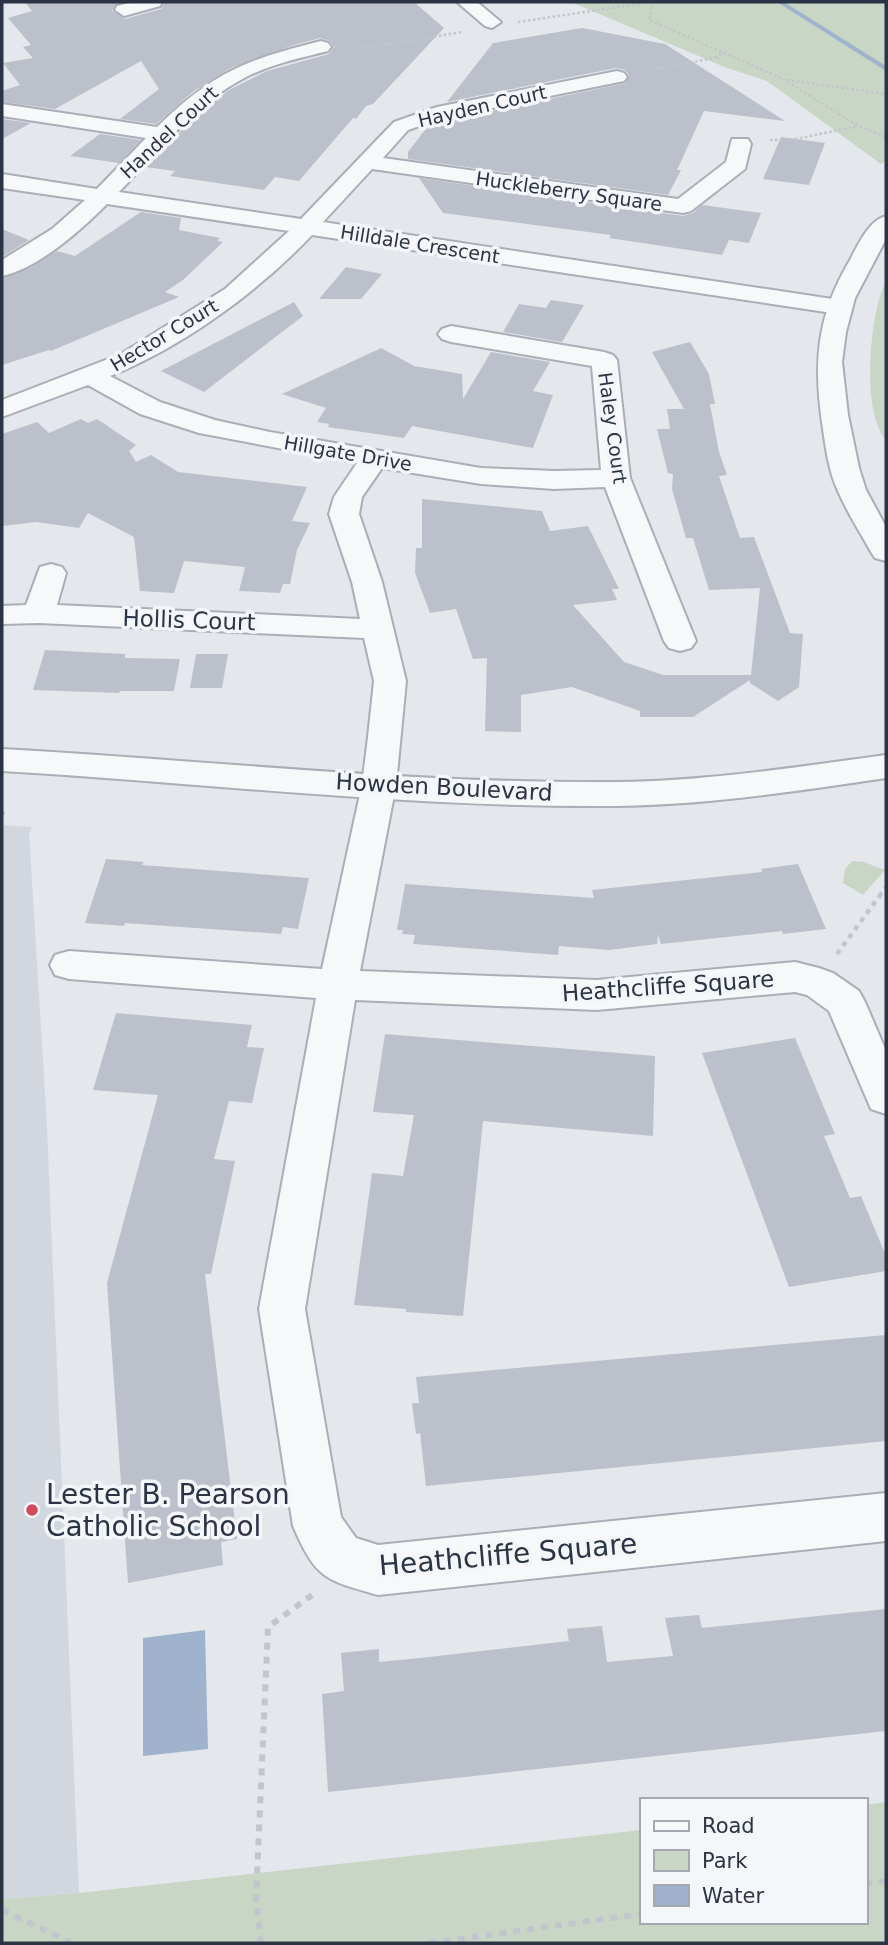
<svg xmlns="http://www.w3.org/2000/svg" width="888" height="1945" viewBox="0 0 888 1945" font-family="'DejaVu Sans',sans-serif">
  <rect width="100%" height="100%" fill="#e4e7ec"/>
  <!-- built -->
  <path fill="#d2d6de" d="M2,825L32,827L29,833L47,1126L79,1893L2,1899Z"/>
  <!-- green -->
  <g fill="#c9d6c5">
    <path d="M571,2H886V161L881,164L767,81L727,68Z"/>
    <path d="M886,282V440C861,414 869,313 886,282Z"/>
    <path d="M852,861L864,862L885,870L863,895L843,883L845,869Z"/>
    <path d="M886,1802V1943H2V1899L79,1893L641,1830V1922H865V1805Z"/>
  </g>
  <!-- water -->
  <path fill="#9fb4cc" d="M205,1630L208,1749L143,1756V1638Z"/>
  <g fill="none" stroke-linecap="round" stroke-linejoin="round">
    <!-- stream -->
    <path fill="#9fb4cc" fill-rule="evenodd" d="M777,2H784L886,66V71Z"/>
  </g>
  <!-- building -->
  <g fill="#bbc0ca">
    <path d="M25,2H123L115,5L112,11L125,19L161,9L165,2H414L444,28L373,104L366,106L356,119L353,118L299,181L275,177L264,190L170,176L175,171L146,167L195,116L229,90L267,71L329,54L334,47L330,41L320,38L294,45L231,68L194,91L156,124L120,119L159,89L141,61L55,109L2,102V91L20,85L3,63L33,58L23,47L31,45L8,18L32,11Z"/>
    <path d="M582,28L665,44L785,121L704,111L677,170H681L668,195L408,159V152L428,126L443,121L626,83L629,75L625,70L616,68L447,102L493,43Z"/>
    <path d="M2,119L31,123L2,139Z"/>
    <path d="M100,134L141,140L119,163L70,156Z"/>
    <path d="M781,137L825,143L809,185L763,179Z"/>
    <path d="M419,178L683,216L693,213L702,205L761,213L749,243L729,240L722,255L609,238L611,235L443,213Z"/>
    <path d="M141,212L181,218L179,230L220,238L217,241L223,242L183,280L165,292L179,297L51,351L49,350L2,365V278L31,267L57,251L75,256Z"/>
    <path d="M2,229L29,240L2,257Z"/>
    <path d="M346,267L382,274L361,299H319Z"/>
    <path d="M551,300L584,305L562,342L503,332L519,304L546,308Z"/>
    <path d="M294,302L303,316L204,392L161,371Z"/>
    <path d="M690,342L709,374L715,404H710L719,452L727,475L719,476L740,538L754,537L790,633L803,634L799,687L778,701L750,683V680L693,717H640V711L572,687L521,695V732L485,731L487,658L473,659L456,609L430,613L415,573L416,548H422V499L542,511L550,531L588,526L619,589H612L617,600L573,605L624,662L663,675H751L760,588L709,590L693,538H686L672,489L673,474L668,473L657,429H670L667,409H684L652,352Z"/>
    <path d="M381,348L414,366L462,374L463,399L491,352L550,362L533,391L553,395L533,448L412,426L404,438L328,427L329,424L317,422L326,408L282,394Z"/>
    <path d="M81,419L88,423L97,419L136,445L129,451L136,462L151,455L178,472L307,487L292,521L310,523L297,550L290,584H283L280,593L239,591L245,567L184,561L174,593L140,591L134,537L88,513L79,528L36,522L2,526V434L37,422L49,433Z"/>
    <path d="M45,650L125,654V658L180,659L174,691H120L119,693L33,690Z"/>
    <path d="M196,654H228L222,688H190Z"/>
    <path d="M106,859L144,862L142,865L309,878L298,929L283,927L281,934L125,923L124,926L85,923Z"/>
    <path d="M798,864L826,929L783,934L782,931L661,944L658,934L657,944L609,950L559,946L558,955L413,944L415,935L402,934L403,930H397L405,884L594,898L592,890L762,872L761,869Z"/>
    <path d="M116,1013L252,1025L247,1047L264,1048L252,1103L229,1101L214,1159L235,1161L211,1274H205L237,1539L221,1542L223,1565L128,1583L107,1283L158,1095L93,1090Z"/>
    <path d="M385,1034L655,1056L653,1136L483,1121L463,1316L406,1312V1309L354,1305L372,1173L403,1176L414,1115L373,1112Z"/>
    <path d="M795,1038L835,1134L824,1136L850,1198L861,1196L886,1256V1271L789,1287L702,1053Z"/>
    <path d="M886,1335V1441L426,1486L420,1433L416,1434L412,1403H419L416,1377Z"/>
    <path d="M886,1609V1731L328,1792L322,1694L344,1691L341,1653L379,1649V1662L420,1658L569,1641L567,1629L602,1626L607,1662L673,1656L665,1618L699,1615L702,1628Z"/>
  </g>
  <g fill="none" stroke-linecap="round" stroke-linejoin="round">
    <!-- minor casing -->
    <g stroke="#a9aeb7" stroke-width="4">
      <g id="minor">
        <path d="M133,2H162L160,6L124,16L115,10L117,6Z"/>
        <path d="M457,2H477L501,22L492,28L485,26Z"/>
        <path d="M321,41L328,43L331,47L328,51C300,58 272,64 246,77C195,103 158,152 119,192L301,219L394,122L437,107L617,71L624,73L627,77L624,81L442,118L408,130L383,158L678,199L726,162L732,139H748L751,144L745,169L691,211L683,213L372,169L323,222L839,300L848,302L851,307L848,312L839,314L312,235C259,291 183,347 110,376L160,402L215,420L270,432L481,468L554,471L601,470L592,366L451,342L442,339L438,334L442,329L451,326L604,352L613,355L617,360L630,478L696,641L691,648L680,651L669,648L664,641L605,487L554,489L481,484L382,468L362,497L359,514L382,582L406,681L396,785L360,971L597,980L795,962L819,968L833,973L859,991L865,1002L886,1051V1114L871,1109L829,1011L807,995L795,992L597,1010L355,1000L305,1309L341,1517L356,1538L378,1545L886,1493V1541L378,1595C325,1580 316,1579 293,1526L259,1309L316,998L69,979L55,975L50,965L55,955L69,951L322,969L362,785L368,737L374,681L364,638L39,623L2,624V606L26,605L40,567L51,564L62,567L66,573L57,605L360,619L352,582L329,514L334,497L357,463L199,433L140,414L88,385L2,417V400L121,354L225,289L289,231L107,204C81,230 39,268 2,276V260L52,229L85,200L2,188V174L97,189L146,138L2,116V104L157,127C214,72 245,60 321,41Z"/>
      </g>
    </g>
    <!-- tertiary casing -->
    <g stroke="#a9aeb7" stroke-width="4">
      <g id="tertiary">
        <path d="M886,216V239L855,298L846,332L842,362L848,415L859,468L866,490L886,527V561L875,558L871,552C860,532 847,512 838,491C829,472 826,450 823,429C813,365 816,317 850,260C858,245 869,220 886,216Z"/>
        <path d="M2,749C207,760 412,784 617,782C707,781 797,767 886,755V778C797,791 707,805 617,806C412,808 207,783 2,771Z"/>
      </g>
    </g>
    <!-- path-far3 -->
    <g stroke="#c2c5cb" stroke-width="2.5" stroke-dasharray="2.5 2.5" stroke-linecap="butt">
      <path d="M653,2L649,20L783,79L858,126L886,137"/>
      <path d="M518,22L652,2"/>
      <path d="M350,46L368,48L462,32"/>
      <path d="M646,71L714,58L723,53"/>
      <path d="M787,80L886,94"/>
      <path d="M770,140L796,139L858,126"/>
    </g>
    <!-- path-far2 -->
    <g stroke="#c2c5cb" stroke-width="3.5" stroke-dasharray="4.5 4.5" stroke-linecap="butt">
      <path d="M2,816L4,810"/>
      <path d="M879,896L886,887"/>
    </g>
    <!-- path-far1 -->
    <path stroke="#c2c5cb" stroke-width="4.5" stroke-dasharray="5 5" stroke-linecap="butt" d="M837,954L881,894"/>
    <!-- path -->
    <g stroke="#c2c5cb" stroke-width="6" stroke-dasharray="7 7" stroke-linecap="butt">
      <path d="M865,1884L886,1881"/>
      <path d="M2,1910L72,1943"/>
      <path d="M261,1943L256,1899L268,1627L315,1593"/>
      <path d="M430,1943L641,1914"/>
    </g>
    <!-- minor -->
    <use href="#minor" fill="#f7f8fa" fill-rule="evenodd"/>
    <!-- tertiary -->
    <use href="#tertiary" fill="#f7f8fa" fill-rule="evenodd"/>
  </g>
  <!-- markers -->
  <circle fill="#d1495b" stroke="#f4f6f9" stroke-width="2.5" cx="32" cy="1510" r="7"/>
  <g text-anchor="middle" stroke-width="7" stroke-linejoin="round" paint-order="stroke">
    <!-- far-street labels -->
    <g font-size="19" fill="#2b3445" stroke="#f4f6f9">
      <text transform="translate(482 106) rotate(-13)" y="7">Hayden Court</text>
      <text transform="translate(169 132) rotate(-43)" y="7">Handel Court</text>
      <text transform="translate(569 191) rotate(8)" y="7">Huckleberry Square</text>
      <text transform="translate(420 244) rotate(9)" y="7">Hilldale Crescent</text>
      <text transform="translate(164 335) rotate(-31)" y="7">Hector Court</text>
      <text transform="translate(613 428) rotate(82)" y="7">Haley Court</text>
      <text transform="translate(348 453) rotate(10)" y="7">Hillgate Drive</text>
    </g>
    <!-- street labels -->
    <g font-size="23" fill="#2b3445" stroke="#f4f6f9">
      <text transform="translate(189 620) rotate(2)" y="8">Hollis Court</text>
      <text transform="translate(444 787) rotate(3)" y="8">Howden Boulevard</text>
      <text transform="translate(668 986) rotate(-4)" y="8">Heathcliffe Square</text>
    </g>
    <!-- near-poi labels -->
    <g font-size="28" fill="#2b3445" stroke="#f4f6f9" text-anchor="start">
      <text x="46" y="1504">Lester B. Pearson<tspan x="46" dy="32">Catholic School</tspan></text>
    </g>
    <!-- near-street labels -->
    <g font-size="28" fill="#2b3445" stroke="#f4f6f9">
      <text transform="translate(508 1554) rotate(-5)" y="10">Heathcliffe Square</text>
    </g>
  </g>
  <!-- border -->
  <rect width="888" height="1945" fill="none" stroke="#2b3445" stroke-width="7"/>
  <!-- legend -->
  <rect x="640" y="1798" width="228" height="126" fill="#f4f6f9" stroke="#a4a8b1" stroke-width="2"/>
  <rect x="654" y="1821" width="35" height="10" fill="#f7f8fa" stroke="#a4a8b1" stroke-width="2"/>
  <text x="702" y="1833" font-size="21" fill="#2b3445">Road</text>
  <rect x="654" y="1850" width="35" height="21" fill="#c9d6c5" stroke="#a4a8b1" stroke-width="2"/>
  <text x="702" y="1868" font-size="21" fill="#2b3445">Park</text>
  <rect x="654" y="1885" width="35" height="21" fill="#9fb4cc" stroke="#a4a8b1" stroke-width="2"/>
  <text x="702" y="1903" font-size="21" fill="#2b3445">Water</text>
</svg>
